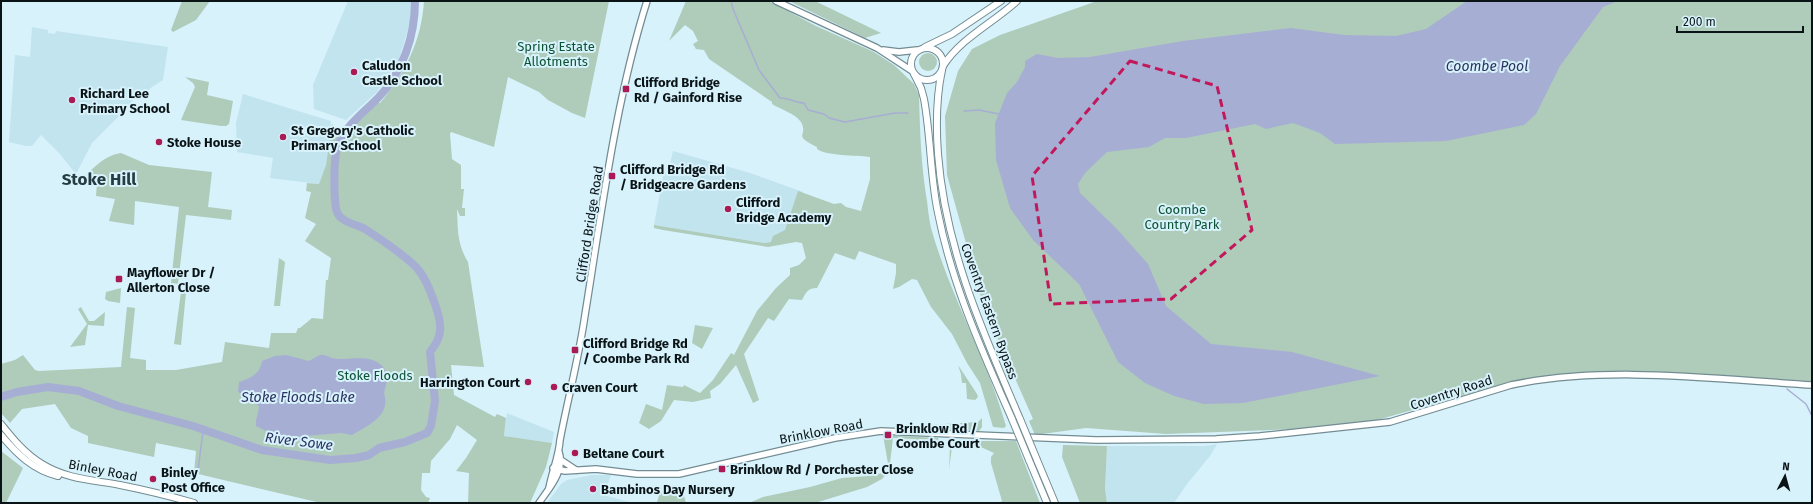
<svg xmlns="http://www.w3.org/2000/svg" width="1813" height="504" viewBox="0 0 1813 504" font-family="'Fira Sans',sans-serif">
  <rect width="100%" height="100%" fill="#d7f2fb"/>
  <!-- built -->
  <g fill="#c1e4ef">
    <path d="M348,1H412L410,23L399,59L377,92L346,120L314,109L313,85Z"/>
    <path d="M32,27L48,30V33L55,34L56,31L168,47L163,80L152,87L139,98L137,97L132,101L129,106L92,143L76,174L59,153L41,135L32,146H26L9,142L15,55L30,57Z"/>
    <path d="M243,94L331,121L330,143L326,165L319,184L270,178L273,158L237,152L236,123Z"/>
    <path d="M673,151L750,173L803,192L789,240L764,243L654,225L664,171L669,169Z"/>
    <path d="M507,413L554,432L552,443L504,436Z"/>
    <path d="M1217,444L1210,456L1187,484L1174,503H1107L1105,489L1107,446H1205Z"/>
    <path d="M592,475H611L604,495L633,503H547L561,484L567,480Z"/>
  </g>
  <!-- green -->
  <g fill="#afcbba">
    <path d="M182,1L188,2L189,1H210L196,20L173,32L171,30Z"/>
    <path d="M424,1H609L585,118L572,113L548,100L539,92L508,77L494,147L451,132L450,134L452,159L461,165V189H464L462,208H465V216H460L457,209C458,230 457,244 468,262L484,367L451,365L454,395L495,417L497,414L506,418L504,436L552,443L546,467L530,503H468L469,473L456,471L466,458L477,440L457,425L450,439L431,461L430,473H422L421,490L426,497L430,498L428,503H321L194,473L196,451L156,443L154,457L88,443V436L71,428L55,404L22,409L10,423L1,413V364L15,360L23,355L35,370L39,371L121,367L127,307L135,308L130,358L146,360V370H176L222,362L225,342L269,348L271,333H296L298,328H300L312,318L323,319L326,280H328L331,258L305,241L316,224L305,218L311,192L306,191L307,183L319,184L326,165L332,124L346,136L356,121L376,102L380,103C405,74 422,39 424,1Z"/>
    <path d="M686,1H769L816,26L874,52L894,65L914,84L919,95C920,131 921,166 927,201C928,210 929,219 931,228C950,296 987,358 1006,426L1004,428L993,427L980,383L967,363L952,334L931,307L917,280L912,279L899,287L893,289L896,273V264L859,251L855,260L835,253L817,288C808,288 806,292 802,300L789,299L774,321L768,318L744,354L759,400L753,403L736,365L720,384L710,391L711,398L693,402L674,400L661,421L649,429L639,423L646,404L662,410L667,385L683,387L684,385L700,393L713,380L731,353L734,355L757,311L776,288L790,275V268L799,265L806,258L802,243L796,242L768,247L663,230L654,228V225L764,243L771,242L773,236L785,230L798,191L834,204L841,203L846,207L861,211L870,179V157C856,155 826,156 817,149V147C791,134 809,137 801,122C796,114 780,109 772,104V102L709,59L704,50L696,49L693,44L698,41L693,31L685,25L669,41Z"/>
    <path d="M789,1H815L881,33L865,38Z"/>
    <path d="M1097,1H1812V383L1654,373L1508,383L1370,422L1326,428L1166,434L1086,428L1035,435L1029,421L1033,419L984,308L947,175L945,116L958,71L972,49L1000,35Z"/>
    <circle cx="928" cy="62" r="9"/>
    <path d="M185,77L209,82L207,95L233,101L229,124L226,126H221L181,120L195,87L193,83Z"/>
    <path d="M121,153L149,165L212,172L208,207L232,210L231,220L186,215L178,284L171,283L179,207L135,201L134,225L109,221L115,199L96,196L97,183L80,180C94,169 102,156 121,153Z"/>
    <path d="M279,258L285,262L280,306H274Z"/>
    <path d="M121,288L120,303L108,301L105,299L106,292Z"/>
    <path d="M181,292H186L181,345L174,344Z"/>
    <path d="M81,307L89,321H94L105,312L104,326L88,325L85,345L70,347L87,324L78,309Z"/>
    <path d="M695,325L713,328L702,349L692,343Z"/>
    <path d="M958,365L977,394L978,397L975,400L967,399L966,383H962L961,374Z"/>
    <path d="M982,418V427L979,431L913,428L910,426L978,422Z"/>
    <path d="M883,435L938,438L941,445L912,439L893,438L889,471L882,479L867,487L815,503H749L763,497L810,487L842,478L868,476L887,472L889,469Z"/>
    <path d="M957,441H1016L1040,503H999L1002,501L991,463V457L994,453L983,448L952,447L949,469L950,446Z"/>
    <path d="M1063,445L1107,446L1105,489L1107,503H1080L1062,457Z"/>
    <path d="M1,451L23,468L6,503H1Z"/>
    <path d="M660,492L676,496H684L686,503H659L657,502Z"/>
  </g>
  <!-- water -->
  <g fill="#a7aed3">
    <path d="M1467,1H1618L1603,7L1560,66L1536,114L1524,125L1446,141L1335,144L1320,133L1293,123L1266,129L1255,124L1186,138H1165L1149,147L1107,152L1085,173L1078,184L1080,193L1116,228L1148,264L1166,306L1211,344L1292,352L1380,376L1243,403L1204,404L1174,396L1145,383L1118,362L1079,284L1033,240L1010,208L996,160L995,123L1007,93L1017,82L1025,67V61L1037,54L1058,58L1090,57L1183,41L1291,28L1344,35L1396,36L1426,29Z"/>
    <path d="M286,355L309,361C313,359 317,356 320,355C325,354 328,357 332,358C348,362 374,351 385,370C390,379 385,385 384,393C391,416 369,425 352,435L341,433L280,438L256,426C255,418 259,414 259,406L238,392L239,382C250,379 260,374 262,361L275,356Z"/>
  </g>
  <g fill="none" stroke-linecap="round" stroke-linejoin="round">
    <!-- stream -->
    <g stroke="#a7aed3" stroke-width="1.5">
      <path d="M731,1L733,9L759,70L780,98C790,98 796,103 804,103L808,110L824,114L829,118L845,122L895,113H908"/>
      <path d="M964,111L979,110L999,114"/>
      <path d="M1787,389L1806,404L1812,416"/>
      <path d="M198,470L203,431"/>
    </g>
    <!-- river -->
    <path stroke="#a7aed3" stroke-width="8" d="M1,397L17,392L48,387L79,391L118,406L193,426L262,450L330,460L356,458L369,455L379,448L405,442L427,433L431,426L435,401L430,352C443,336 442,326 436,307C431,293 426,278 416,267C402,253 382,240 365,229C358,225 349,224 343,219C339,217 337,213 336,209C334,196 333,158 338,146C345,126 363,113 378,98C403,72 415,36 415,1"/>
    <!-- secondary casing -->
    <g stroke="#738c93" stroke-width="8">
      <g id="secondary">
        <path d="M776,1L877,48L912,71"/>
        <path d="M883,50L899,52L917,50"/>
        <path d="M561,460L576,470"/>
        <path d="M553,468L565,471L596,469L637,474H679L835,438L881,431L1096,440L1216,439L1260,436L1390,422L1511,385C1607,365 1714,379 1812,385"/>
        <path d="M549,488C552,472 559,456 560,440C568,398 579,357 585,315C602,210 615,103 647,1"/>
        <path d="M539,503C549,488 565,471 559,452"/>
      </g>
    </g>
    <!-- primary casing -->
    <g stroke="#738c93" stroke-width="8">
      <g id="primary">
        <path d="M1,424C13,439 25,454 42,464C66,479 93,480 120,485C145,490 170,496 194,503"/>
        <path d="M1,435C17,454 33,470 58,476"/>
      </g>
    </g>
    <!-- trunk casing -->
    <g stroke="#738c93" stroke-width="8">
      <g id="trunk">
        <path d="M925,47L952,34L1001,1"/>
        <circle cx="927" cy="64" r="16"/>
        <path d="M943,66C961,38 993,23 1017,1"/>
        <path d="M942,70C936,98 936,126 938,154C945,248 983,333 1020,419"/>
        <path d="M914,74L921,88L924,99C931,137 930,176 938,213C952,285 983,353 1012,419"/>
        <path d="M1029,460L1047,503"/>
        <path d="M1037,460L1055,503"/>
      </g>
    </g>
    <!-- secondary -->
    <use href="#secondary" stroke="#fff" stroke-width="5.5"/>
    <!-- primary -->
    <use href="#primary" stroke="#fff" stroke-width="6"/>
    <!-- trunk -->
    <use href="#trunk" stroke="#fff" stroke-width="6"/>
    <!-- trunk-bridge casing -->
    <g stroke="#738c93" stroke-width="8" stroke-linecap="butt">
      <g id="trunk-bridge">
        <path d="M1012,419L1029,460"/>
        <path d="M1020,419L1037,460"/>
      </g>
    </g>
    <!-- trunk-bridge -->
    <use href="#trunk-bridge" stroke="#fff" stroke-width="6"/>
  </g>
  <!-- marked area -->
  <path fill="none" stroke="#c2185b" stroke-width="3" stroke-dasharray="8 5" stroke-linejoin="round" d="M1130,61L1217,86L1252,230L1171,299L1051,304L1032,176Z"/>
  <!-- markers -->
  <g fill="#aa1a54" stroke="#d7f2fb" stroke-width="1.5">
    <circle cx="354" cy="72" r="4"/>
    <rect x="622" y="85" width="8" height="8" rx="2"/>
    <circle cx="72" cy="100" r="4"/>
    <circle cx="283" cy="137" r="4"/>
    <circle cx="159" cy="142" r="4"/>
    <rect x="608" y="172" width="8" height="8" rx="2"/>
    <circle cx="728" cy="209" r="4"/>
    <rect x="115" y="275" width="8" height="8" rx="2"/>
    <rect x="571" y="346" width="8" height="8" rx="2"/>
    <circle cx="528" cy="382" r="4"/>
    <circle cx="554" cy="387" r="4"/>
    <rect x="884" y="431" width="8" height="8" rx="2"/>
    <circle cx="575" cy="453" r="4"/>
    <rect x="718" y="465" width="8" height="8" rx="2"/>
    <circle cx="153" cy="479" r="4"/>
    <circle cx="593" cy="489" r="4"/>
  </g>
  <g text-anchor="middle" stroke-width="4" stroke-linejoin="round" paint-order="stroke">
    <!-- park labels -->
    <g font-size="13" fill="#0c5335" stroke="#d7f2fb">
      <text x="556" y="51">Spring Estate<tspan x="556" dy="15">Allotments</tspan></text>
      <text x="1182" y="214">Coombe<tspan x="1182" dy="15">Country Park</tspan></text>
      <text x="375" y="380">Stoke Floods</text>
    </g>
    <!-- poi labels -->
    <g font-size="13" font-weight="bold" fill="#0a1417" stroke="#d7f2fb" text-anchor="start">
      <text x="362" y="70">Caludon<tspan x="362" dy="15">Castle School</tspan></text>
      <text x="634" y="87">Clifford Bridge<tspan x="634" dy="15">Rd / Gainford Rise</tspan></text>
      <text x="80" y="98">Richard Lee<tspan x="80" dy="15">Primary School</tspan></text>
      <text x="291" y="135">St Gregory's Catholic<tspan x="291" dy="15">Primary School</tspan></text>
      <text x="167" y="147">Stoke House</text>
      <text x="620" y="174">Clifford Bridge Rd<tspan x="620" dy="15">/ Bridgeacre Gardens</tspan></text>
      <text x="736" y="207">Clifford<tspan x="736" dy="15">Bridge Academy</tspan></text>
      <text x="127" y="277">Mayflower Dr /<tspan x="127" dy="15">Allerton Close</tspan></text>
      <text x="583" y="348">Clifford Bridge Rd<tspan x="583" dy="15">/ Coombe Park Rd</tspan></text>
      <text x="520" y="387" text-anchor="end">Harrington Court</text>
      <text x="562" y="392">Craven Court</text>
      <text x="896" y="433">Brinklow Rd /<tspan x="896" dy="15">Coombe Court</tspan></text>
      <text x="583" y="458">Beltane Court</text>
      <text x="730" y="474">Brinklow Rd / Porchester Close</text>
      <text x="161" y="477">Binley<tspan x="161" dy="15">Post Office</tspan></text>
      <text x="601" y="494">Bambinos Day Nursery</text>
    </g>
    <!-- street labels -->
    <g font-size="13" fill="#0a1417" stroke="#d7f2fb">
      <text transform="translate(589 224) rotate(-81)" y="5">Clifford Bridge Road</text>
      <text transform="translate(990 311) rotate(70)" y="5">Coventry Eastern Bypass</text>
      <text transform="translate(1451 392) rotate(-18)" y="5">Coventry Road</text>
      <text transform="translate(821 431) rotate(-11)" y="5">Brinklow Road</text>
      <text transform="translate(103 470) rotate(11)" y="5">Binley Road</text>
    </g>
    <!-- water labels -->
    <g font-size="14" font-style="italic" fill="#2c3161" stroke="#d7f2fb">
      <text x="1487" y="71">Coombe Pool</text>
      <text x="298" y="402">Stoke Floods Lake</text>
      <text transform="translate(299 441) rotate(7)" y="5">River Sowe</text>
    </g>
    <!-- district labels -->
    <g font-size="17" font-weight="bold" fill="#253c42" stroke="#d7f2fb">
      <text x="99" y="185">Stoke Hill</text>
    </g>
  </g>
  <!-- border -->
  <rect width="1813" height="504" fill="none" stroke="#0a1417" stroke-width="4"/>
  <!-- north arrow -->
  <g transform="translate(1785 476) rotate(6)" stroke="#d7f2fb" stroke-width="3" paint-order="stroke">
  <path d="M0-3L7 15L0 10L-7 15Z" fill="#0a1417"/>
  <text y="-6" font-size="11" font-weight="bold" text-anchor="middle" fill="#0a1417">N</text>
  </g>
  <!-- scale -->
  <path d="M1677 26v6h126v-6" fill="none" stroke="#0a1417" stroke-width="2"/>
  <text x="1683" y="26" font-size="12" fill="#0a1417" stroke="#d7f2fb" stroke-width="3" paint-order="stroke">200 m</text>
</svg>
